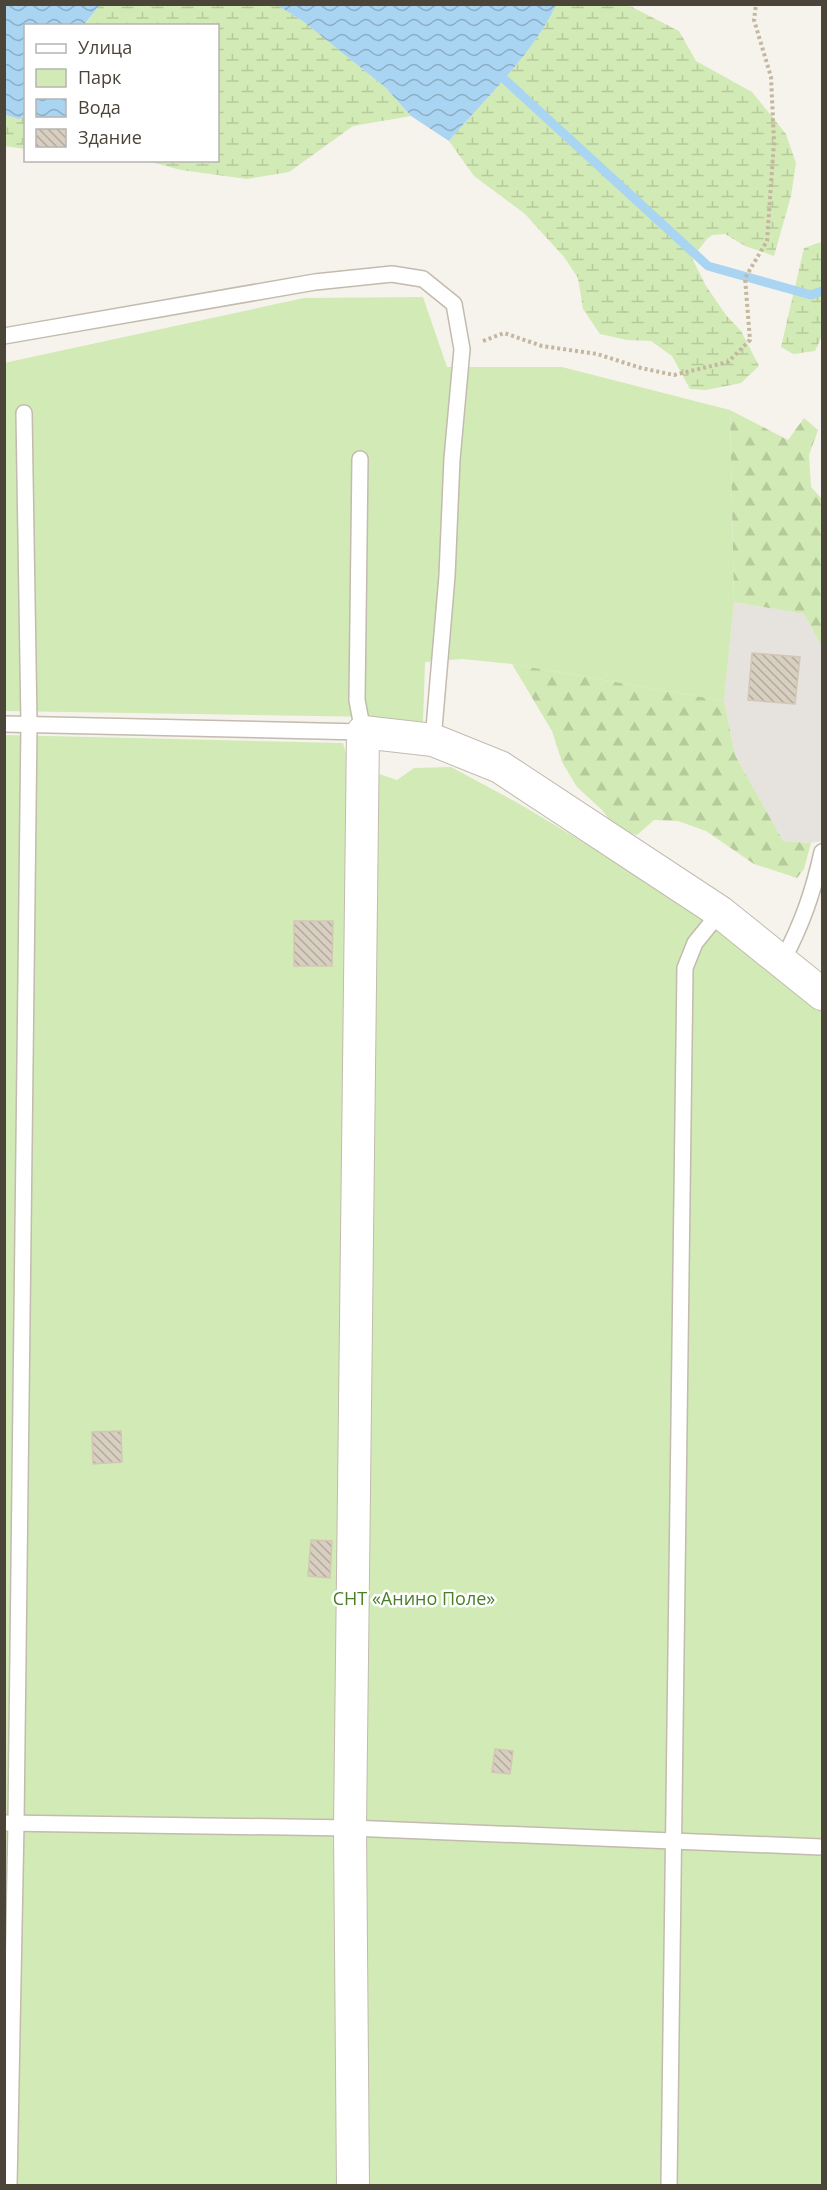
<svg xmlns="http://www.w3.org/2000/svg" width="827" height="2190" viewBox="0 0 827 2190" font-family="'Open Sans',sans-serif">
  <defs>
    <pattern id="forest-firs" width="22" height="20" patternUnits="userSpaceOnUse" patternTransform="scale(1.5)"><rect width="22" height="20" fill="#d2eab5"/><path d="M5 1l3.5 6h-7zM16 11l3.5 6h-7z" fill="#b6ca9c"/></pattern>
    <pattern id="wetland-marsh" width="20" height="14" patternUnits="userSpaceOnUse" patternTransform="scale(1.5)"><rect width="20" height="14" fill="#d2eab5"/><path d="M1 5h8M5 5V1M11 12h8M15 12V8" fill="none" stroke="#b6ca9c"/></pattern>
    <pattern id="water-waves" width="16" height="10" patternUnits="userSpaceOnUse" patternTransform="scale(1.5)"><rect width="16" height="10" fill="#a9d4f2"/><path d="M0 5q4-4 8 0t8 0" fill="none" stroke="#8caec5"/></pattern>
    <pattern id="building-back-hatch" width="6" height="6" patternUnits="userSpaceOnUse" patternTransform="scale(1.5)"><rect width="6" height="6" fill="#d8cfc1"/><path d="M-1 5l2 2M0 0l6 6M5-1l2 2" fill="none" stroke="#b1aa9e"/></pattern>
  </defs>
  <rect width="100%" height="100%" fill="#f6f3ec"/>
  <!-- industrial -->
  <path fill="#e6e2dd" d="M734,602L804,614L822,647V841L811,843L783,841L735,755L724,701Z"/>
  <!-- green -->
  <g fill="#d2eab5">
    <path d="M423,297L447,367H562L730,410L734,602L724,701L512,664L462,659L425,662L423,722L377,717L5,711L4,363L304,298Z"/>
    <path d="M5,735L343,743L349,764L397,780L414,768L451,767L518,803L698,911L822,1012V2185L5,2186Z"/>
  </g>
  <!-- forest -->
  <g fill="url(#forest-firs)">
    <path d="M730,410L788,440L804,418L818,430L809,455L811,487L822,499V647L804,614L734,602Z"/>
    <path d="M512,664L724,701L735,755L783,841L811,843L804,869L797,878L754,864L706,831L678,821L654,820L637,835L618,831L602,810L577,787L562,762L552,731Z"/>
  </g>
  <!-- wetland -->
  <g fill="url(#wetland-marsh)">
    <path d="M100,5H277L304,22L386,88L411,116L353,126L289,172L247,179L181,170L147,161L218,160V26H84Z"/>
    <path d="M556,5H628L679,31L696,61L752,92L786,134L796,163L791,196L774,256L745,246L725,234L712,235L707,239L692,258L706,286L726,315L741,331L759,366L741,383L706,390L690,389L672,356L651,341L627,340L600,334L583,309L578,278L564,257L525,214L474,176L449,141C484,100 534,53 556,5Z"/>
    <path d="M4,115L19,119L25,116V149L5,146Z"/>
    <path d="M821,242L822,243V336L815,351L793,354L781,347L804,248Z"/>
  </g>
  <!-- water -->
  <g fill="url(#water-waves)">
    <path d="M4,5H100L84,25L26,26L25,116L19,119L5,115Z"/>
    <path d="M277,5H556C534,53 484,100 449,141L411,116L386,88L304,22Z"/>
  </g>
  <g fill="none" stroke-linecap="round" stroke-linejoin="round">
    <!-- stream -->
    <path stroke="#a9d4f2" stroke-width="9" d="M503,78L708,266L811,295L822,291"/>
  </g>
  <!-- building -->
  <g fill="url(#building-back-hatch)" stroke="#d3c7b4" stroke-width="1.5">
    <path d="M752,653L800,657L795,704L748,700Z"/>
    <path d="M294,921H333L332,966H294Z"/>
    <path d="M121,1431L122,1462L93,1464L92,1432Z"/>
    <path d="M311,1540L332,1541L330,1578L308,1576Z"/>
    <path d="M495,1749L513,1751L510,1774L492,1772Z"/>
  </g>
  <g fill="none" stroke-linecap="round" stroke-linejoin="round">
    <!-- service casing -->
    <g stroke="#c2bbae" stroke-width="18">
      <g id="service">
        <path d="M4,336L315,282L392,274L423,279L454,304L462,349L452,459L447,576L433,740"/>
        <path d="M4,724L363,732L357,700L360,459"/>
        <path d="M782,962C802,924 813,893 822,852"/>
        <path d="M4,1823L350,1828L822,1847"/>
        <path d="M9,2186L16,1823L29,724L24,413"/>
        <path d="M669,2186L685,968L695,943L720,912"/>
      </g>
    </g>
    <!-- minor casing -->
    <g stroke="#c2bbae" stroke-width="34">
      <path id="minor" d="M353,2186L350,1828L363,732L433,740L500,767L720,912L822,994"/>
    </g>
    <!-- path -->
    <path stroke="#c4b79f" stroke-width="4" stroke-dasharray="3 3" stroke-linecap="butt" d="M483,341L504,333L542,346L597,354L641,368L674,375L728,362L750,340L745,278L767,241L774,142L771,77L754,20L756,4"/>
    <!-- service -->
    <use href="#service" stroke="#fff" stroke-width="15"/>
    <!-- minor -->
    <use href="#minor" stroke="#fff" stroke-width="32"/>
  </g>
  <g text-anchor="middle" stroke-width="5" stroke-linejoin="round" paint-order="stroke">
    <!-- park labels -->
    <g font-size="18" fill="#4a7f2a" stroke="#fff">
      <text x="414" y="1605">СНТ «Анино Поле»</text>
    </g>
  </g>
  <!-- border -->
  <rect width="827" height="2190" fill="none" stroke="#4b4439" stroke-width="12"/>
  <!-- legend -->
  <rect x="24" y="24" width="195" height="138" fill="#ffffff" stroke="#b7b4b0" stroke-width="1.5"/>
  <rect x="36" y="44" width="30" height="9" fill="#ffffff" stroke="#b7b4b0" stroke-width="1.5"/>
  <text x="78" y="54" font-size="18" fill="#4b4439">Улица</text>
  <rect x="36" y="69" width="30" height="18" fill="#d2eab5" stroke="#b7b4b0" stroke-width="1.5"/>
  <text x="78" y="84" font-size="18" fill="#4b4439">Парк</text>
  <rect x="36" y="99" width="30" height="18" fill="url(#water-waves)" stroke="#b7b4b0" stroke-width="1.5"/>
  <text x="78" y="114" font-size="18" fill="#4b4439">Вода</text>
  <rect x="36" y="129" width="30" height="18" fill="url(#building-back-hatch)" stroke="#b7b4b0" stroke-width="1.5"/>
  <text x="78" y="144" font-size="18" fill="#4b4439">Здание</text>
</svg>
